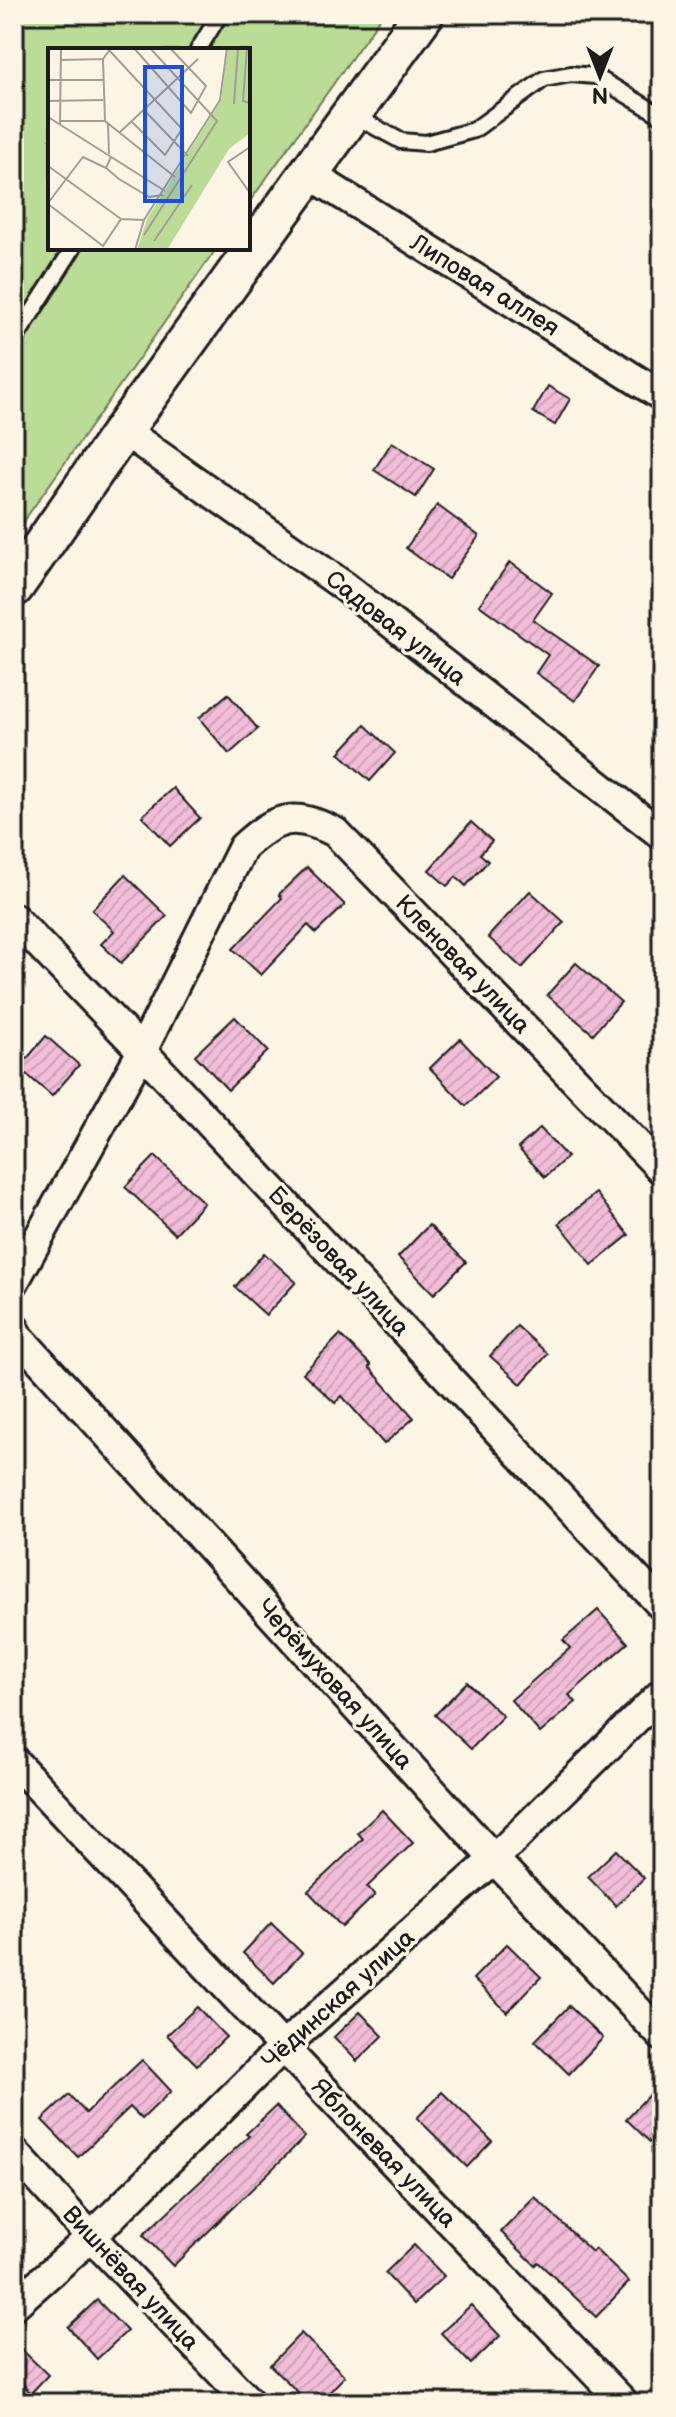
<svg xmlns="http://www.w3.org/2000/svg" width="676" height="2417" viewBox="0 0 676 2417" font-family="'Balsamiq Sans',sans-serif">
  <defs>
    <pattern id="building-hatch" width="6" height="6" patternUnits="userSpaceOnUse" patternTransform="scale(2)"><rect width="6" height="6" fill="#f2bdd8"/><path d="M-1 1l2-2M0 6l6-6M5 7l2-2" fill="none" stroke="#cfa2b9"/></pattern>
  </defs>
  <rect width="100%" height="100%" fill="#fcf5e5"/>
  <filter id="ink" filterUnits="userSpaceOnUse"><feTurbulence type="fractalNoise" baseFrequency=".0125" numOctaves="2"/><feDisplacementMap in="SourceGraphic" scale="16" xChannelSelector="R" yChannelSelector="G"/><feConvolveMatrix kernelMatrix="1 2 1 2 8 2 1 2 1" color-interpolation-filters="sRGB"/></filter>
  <g filter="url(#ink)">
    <!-- garden -->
    <path fill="#bbdc96" stroke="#6c7c59" stroke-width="2" d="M14,14H383L248,204V50H50V248H217L28,515L14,539Z"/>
    <!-- building -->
    <g fill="url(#building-hatch)" stroke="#1c1c1c" stroke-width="2">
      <path d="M548,386L570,399L555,425L533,412Z"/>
      <path d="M392,442L434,469L416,497L374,470Z"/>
      <path d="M437,505L479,536L448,579L406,548Z"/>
      <path d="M510,562L552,593L533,620L599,666L575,701L536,673L548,655L479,605Z"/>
      <path d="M228,694L258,729L229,754L199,718Z"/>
      <path d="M365,725L395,753L370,781L339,753Z"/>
      <path d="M173,788L200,818L170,846L142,816Z"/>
      <path d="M471,822L492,841L480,854L488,861L466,886L456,877L447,886L429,870Z"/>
      <path d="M307,867L345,905L316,933L308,925L261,975L233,949L282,898L279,894Z"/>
      <path d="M125,875L167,916L121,963L101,944L114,931L92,910Z"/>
      <path d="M530,891L564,922L522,968L488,937Z"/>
      <path d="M576,963L621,1002L593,1034L547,995Z"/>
      <path d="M235,1017L268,1051L228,1090L195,1055Z"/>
      <path d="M46,1036L79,1065L52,1096L19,1068Z"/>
      <path d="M460,1039L496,1077L466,1106L430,1068Z"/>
      <path d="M540,1128L567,1157L545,1177L518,1148Z"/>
      <path d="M155,1156L204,1203L175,1234L125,1187Z"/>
      <path d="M596,1193L629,1235L592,1265L559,1223Z"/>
      <path d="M429,1225L466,1262L434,1294L398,1257Z"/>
      <path d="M264,1253L296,1282L266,1315L235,1287Z"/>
      <path d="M517,1326L548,1354L521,1384L490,1356Z"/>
      <path d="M340,1335L371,1365L369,1367L414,1418L384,1444L342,1396L335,1403L303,1373Z"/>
      <path d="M598,1610L628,1643L569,1695L576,1702L540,1733L511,1700L570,1648L563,1640Z"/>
      <path d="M467,1682L503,1716L471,1749L435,1715Z"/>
      <path d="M382,1810L413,1843L367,1887L375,1895L342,1927L308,1891L363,1839L358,1833Z"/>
      <path d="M616,1850L644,1878L616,1906L588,1877Z"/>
      <path d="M271,1923L302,1953L274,1983L243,1953Z"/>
      <path d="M507,1944L541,1977L507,2012L473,1979Z"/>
      <path d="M569,2006L603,2038L569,2074L535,2041Z"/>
      <path d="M197,2007L226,2037L197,2065L167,2035Z"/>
      <path d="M360,2012L383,2036L357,2061L334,2037Z"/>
      <path d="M142,2060L171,2091L142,2119L130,2107L78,2157L42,2120L69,2095L86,2113Z"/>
      <path d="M662,2081V2154L626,2119Z"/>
      <path d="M442,2092L492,2141L467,2167L417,2118Z"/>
      <path d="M276,2106L305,2137L173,2266L143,2235L249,2136L246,2134Z"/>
      <path d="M535,2197L592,2252L595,2249L629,2282L596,2317L538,2262L535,2265L501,2232Z"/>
      <path d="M414,2245L444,2276L414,2304L385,2273Z"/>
      <path d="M97,2300L127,2331L97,2359L68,2327Z"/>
      <path d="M471,2305L500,2336L471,2364L441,2333Z"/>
      <path d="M301,2333L345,2376L319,2403H309L270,2365Z"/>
      <path d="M14,2342L48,2375L31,2393L14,2376Z"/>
    </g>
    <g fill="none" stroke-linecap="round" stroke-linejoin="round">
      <!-- lane casing -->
      <g stroke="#1c1c1c" stroke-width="20">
        <g id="lane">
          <path d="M198,50L220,14"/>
          <path d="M351,114L401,141L426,143L474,130L544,79L571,74L595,76L662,116"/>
          <path d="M14,341L73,248"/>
        </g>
      </g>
      <!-- street casing -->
      <g stroke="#1c1c1c" stroke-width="34">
        <g id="street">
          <path d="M308,173L662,396"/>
          <path d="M123,430L344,586L662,835"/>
          <path d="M14,918L142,1051L662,1606"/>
          <path d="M14,1282L142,1051L243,847C276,817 294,811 335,832L662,1170"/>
          <path d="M14,1328L16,1334L494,1859L662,2036"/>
          <path d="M14,1761L283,2047L624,2403"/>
          <path d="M14,2152L91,2237L250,2403"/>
          <path d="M14,2305L91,2237L283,2047L494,1859L662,1693"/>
        </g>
      </g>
      <!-- secondary casing -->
      <g stroke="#1c1c1c" stroke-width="44">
        <path id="secondary" d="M14,587L123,430L424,14"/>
      </g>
      <!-- lane -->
      <use href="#lane" stroke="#fcf5e5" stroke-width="14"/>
      <!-- street -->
      <use href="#street" stroke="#fcf5e5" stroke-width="28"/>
      <!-- secondary -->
      <use href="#secondary" stroke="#fcf5e5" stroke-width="38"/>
    </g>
  </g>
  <g text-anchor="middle" stroke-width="7" stroke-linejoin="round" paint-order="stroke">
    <!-- street labels -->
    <g font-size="24" fill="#1c1c1c" stroke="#fcf5e5">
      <text transform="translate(485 285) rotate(32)" y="8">Липовая аллея</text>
      <text transform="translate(396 628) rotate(38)" y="8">Садовая улица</text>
      <text transform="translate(463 964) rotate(46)" y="8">Кленовая улица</text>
      <text transform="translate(339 1261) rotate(47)" y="8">Берёзовая улица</text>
      <text transform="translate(335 1684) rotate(48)" y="8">Черёмуховая улица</text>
      <text transform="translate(338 1999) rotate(-42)" y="8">Чёдинская улица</text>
      <text transform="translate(384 2153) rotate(46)" y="8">Яблоневая улица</text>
      <text transform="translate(131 2278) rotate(47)" y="8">Вишнёвая улица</text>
    </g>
  </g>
  <!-- overview -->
  <g transform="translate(48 48)">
    <rect width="202" height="202" fill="#fcf5e5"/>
    <path d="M180,0H202V85L181,101L119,202H89L99,171L173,52Z" fill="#bbdc96"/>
    <path fill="none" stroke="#a29e95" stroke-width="2" d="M63,0L55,11L57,73L127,129M86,0L143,65L158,38L122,0M199,0L195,53L202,55M61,2L134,81L117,107L83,73M12,12L55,11M0,32H55M0,53L55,52M186,56L190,0M95,61L140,108M0,69L117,143M12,73H57M60,76L61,106M12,77L13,0M71,85L150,11M202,99L180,114L202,145M63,109L58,120L71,131L101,149L115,147M0,118L73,171M0,155L35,109L58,120M0,156L55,198L73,171L96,172M96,187L169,73L102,0M106,193L144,137M87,202L96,172L172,52L179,0"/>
    <path fill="#1d4ed8" fill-opacity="0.15" stroke="#1d4ed8" stroke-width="4" d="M97,19H134V153H97Z"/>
    <rect width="202" height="202" fill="none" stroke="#1c1c1c" stroke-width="4"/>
  </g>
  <!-- margin -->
  <rect width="676" height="2417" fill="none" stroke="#fcf5e5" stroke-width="48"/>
  <rect x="24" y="24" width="628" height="2369" fill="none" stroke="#1c1c1c" stroke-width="3" filter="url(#ink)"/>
  <!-- north arrow -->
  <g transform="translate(600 76) rotate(180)" stroke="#fcf5e5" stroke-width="6" paint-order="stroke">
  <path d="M0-6L14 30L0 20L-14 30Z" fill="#1c1c1c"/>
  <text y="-12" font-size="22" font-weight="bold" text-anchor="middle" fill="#1c1c1c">N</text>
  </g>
</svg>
